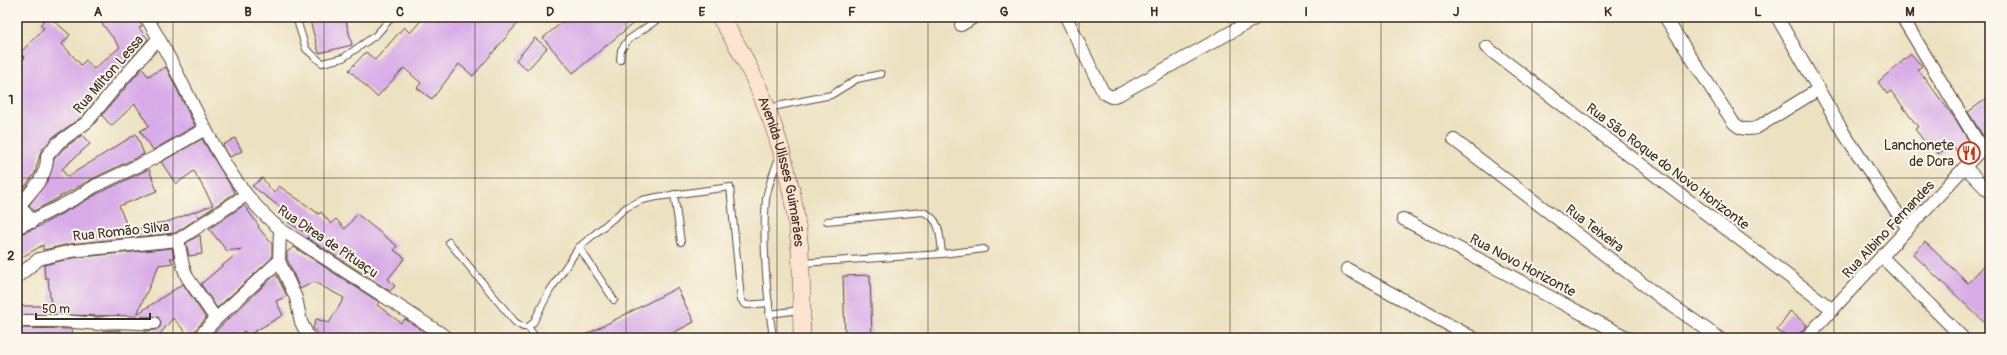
<svg xmlns="http://www.w3.org/2000/svg" width="2007" height="355" viewBox="0 0 2007 355" font-family="Pangolin,sans-serif">
  <rect width="100%" height="100%" fill="#fbf7ec"/>
  <filter id="ink" filterUnits="userSpaceOnUse"><feTurbulence type="fractalNoise" baseFrequency=".025" numOctaves="2"/><feDisplacementMap in="SourceGraphic" scale="8" xChannelSelector="R" yChannelSelector="G"/><feConvolveMatrix kernelMatrix="1 2 1 2 8 2 1 2 1" color-interpolation-filters="sRGB"/></filter>
  <filter id="wash" filterUnits="userSpaceOnUse"><feTurbulence type="fractalNoise" baseFrequency=".012" numOctaves="4" result="noise"/><feDisplacementMap in="SourceGraphic" scale="16" xChannelSelector="R" yChannelSelector="G"/><feGaussianBlur stdDeviation="0.9" result="paint"/><feColorMatrix in="noise" values="0 0 0 0 0 0 0 0 0 0 0 0 0 0 0 0 0 1.4 0 .05"/><feComposite in="paint" operator="in"/></filter>
  <g filter="url(#wash)">
    <rect width="100%" height="100%" fill="#ece1c0"/>
    <g id="blocks">
      <!-- building -->
      <g fill="#d8aae8">
        <path d="M46,17H50L70,35L62,44L81,65L86,60L94,69L120,47L97,17H135L142,26L139,28L148,39L82,117L53,137L41,151L35,173L17,197V91L23,85L17,79V66L25,58L20,53L44,28L40,25Z"/>
        <path d="M309,17H345L352,45L319,53Z"/>
        <path d="M424,17H523L473,76L459,64L432,99L417,88L421,83L404,68L377,97L349,70L366,52L375,60L404,27L410,33Z"/>
        <path d="M568,17H641L573,73L543,38Z"/>
        <path d="M535,38L547,48L527,70L516,60Z"/>
        <path d="M1911,54L1922,66L1918,69L1956,120L1973,148L1962,159L1952,144L1938,154L1929,141L1926,144L1915,129L1918,127L1891,91L1887,94L1878,82Z"/>
        <path d="M166,67L195,126L153,150L140,131L149,126L135,104L111,126L102,115L142,68L148,76Z"/>
        <path d="M1990,96V131L1983,136L1968,112Z"/>
        <path d="M136,134L144,154L92,179L34,211L29,205L48,180L54,159L63,149L82,135L90,144L62,169L67,177Z"/>
        <path d="M235,138L242,151L230,157L223,145Z"/>
        <path d="M202,139L235,193L199,217L197,214L198,218L175,233L70,244L43,250V245L17,260V235L36,228L99,193L149,169L157,191L119,206L129,231L152,226V224L167,222L213,205L194,171L176,184L161,162Z"/>
        <path d="M262,178L274,193L279,186L319,214L321,212L331,224L336,219L345,229L357,214L397,246L394,250L405,258L388,279L395,286L390,291L307,238L310,236L288,222L292,216L252,186Z"/>
        <path d="M244,205L259,226L258,227L272,244V258L217,308L201,284L242,249L227,251L209,229Z"/>
        <path d="M200,235L202,254L189,256L186,243Z"/>
        <path d="M1925,242L1968,283L1990,259V328L1913,254Z"/>
        <path d="M294,247L379,302L377,305L401,323L405,319L434,338H316L317,333L313,328L316,319L329,323L344,298L314,282L300,289L287,259V252Z"/>
        <path d="M172,248L174,258H170L173,263L159,265L137,314L183,284L206,318L193,333L191,338L173,318L160,334L159,338H144L145,331L155,330L160,327L161,322L158,317L17,314V306H51L48,278H45L44,265L72,258Z"/>
        <path d="M276,274L287,296L276,301L283,315L247,336L244,331L234,338H208Z"/>
        <path d="M870,275L872,338H845L843,276Z"/>
        <path d="M677,288L694,322L663,338H579Z"/>
        <path d="M1790,311L1807,325L1796,338H1788L1777,330Z"/>
        <path d="M17,328L71,329L72,338H17Z"/>
        <path d="M120,330L119,338H103V331Z"/>
      </g>
    </g>
  </g>
  <g filter="url(#ink)">
    <use href="#blocks" fill-opacity="0" stroke="#564536" stroke-width="1"/>
    <g fill="none" stroke-linecap="round" stroke-linejoin="round">
      <!-- service casing -->
      <g stroke="#564536" stroke-width="8">
        <g id="service">
          <path d="M296,17L306,49L322,63L343,58L376,35L392,17"/>
          <path d="M620,60L621,50L628,40L661,17"/>
          <path d="M768,108L831,95L857,79L881,74"/>
          <path d="M674,194L681,242"/>
          <path d="M827,221L923,212C941,218 940,237 942,254"/>
          <path d="M449,242L515,322L523,327H528L533,323L549,292L579,247L627,207L642,200L657,197L730,187L741,299L744,304L747,305L769,303"/>
          <path d="M579,247L614,300"/>
          <path d="M802,263L942,254L984,249"/>
          <path d="M769,314L800,310"/>
          <path d="M528,327L536,338"/>
          <path d="M773,338C767,296 762,242 766,199C768,185 774,171 779,158"/>
        </g>
      </g>
      <!-- minor casing -->
      <g stroke="#564536" stroke-width="14">
        <g id="minor">
          <path d="M146,17C191,87 214,174 280,229L448,338"/>
          <path d="M1066,17L1103,92L1111,97L1120,94L1258,17"/>
          <path d="M1665,17L1733,122C1741,130 1746,130 1756,128L1819,89"/>
          <path d="M1777,17L1843,132L1908,229"/>
          <path d="M1902,17L1982,149"/>
          <path d="M961,25L974,17"/>
          <path d="M1486,47L1833,310"/>
          <path d="M1454,140L1660,297L1719,338"/>
          <path d="M1966,168L1990,193"/>
          <path d="M1403,219L1628,338"/>
          <path d="M32,222L20,205C32,190 48,176 47,156L58,143L87,122L117,85L159,38"/>
          <path d="M17,228L76,198L95,186L154,158L205,129"/>
          <path d="M280,229L279,261L296,298L301,322L309,338"/>
          <path d="M178,240L183,266L187,277L216,319"/>
          <path d="M1882,257L1963,338"/>
          <path d="M1347,269L1473,338"/>
          <path d="M17,277L39,259L71,251L178,240L246,195"/>
          <path d="M17,321H62L99,324C107,320 142,324 154,323"/>
          <path d="M198,338L216,319L279,261"/>
          <path d="M1806,338L1990,140"/>
        </g>
      </g>
      <!-- secondary casing -->
      <g stroke="#564536" stroke-width="18">
        <g id="secondary">
          <path id="s1" d="M720,17C763,83 788,154 798,232C803,267 801,303 802,338"/>
        </g>
      </g>
      <!-- service -->
      <use href="#service" stroke="#fff" stroke-width="6"/>
      <!-- minor -->
      <use href="#minor" stroke="#fff" stroke-width="12"/>
      <!-- secondary -->
      <use href="#secondary" stroke="#fde4d1" stroke-width="17"/>
    </g>
  </g>
  <!-- grid -->
  <path fill="none" stroke="#3b2a1e" stroke-width="1" stroke-opacity="0.55" d="M173,17V338M324,17V338M475,17V338M626,17V338M777,17V338M928,17V338M1079,17V338M1230,17V338M1381,17V338M1532,17V338M1683,17V338M1834,17V338M17,178H1990"/>
  <!-- icons -->
  <defs>
    <g id="restaurant-ring" transform="scale(1.15)"><circle r="9.5" fill="#fbf7ec" stroke="#c8321e" stroke-width="1.5"/><path d="M-5-6h1v4h1v-4h1v4h1v-4h1v5L-1.5 .5V6h-2V.5L-5-1ZM5-6V6H3V1.5H1.5Q1.5-4 5-6Z" fill="#c8321e"/></g>
  </defs>
  <g fill-rule="evenodd">
    <use href="#restaurant-ring" x="1969" y="153"/>
  </g>
  <g text-anchor="middle" stroke-width="4" stroke-linejoin="round" paint-order="stroke">
    <!-- street labels -->
    <g font-size="14" fill="#3b2a1e" stroke="#fbf7ec">
      <text transform="translate(108 74) rotate(-49)" y="5">Rua Milton Lessa</text>
      <text transform="translate(1668 166) rotate(37)" y="5">Rua São Roque do Novo Horizonte</text>
      <text dy="5" stroke="none"><textPath href="#s1" startOffset="168">Avenida Ulisses Guimarães</textPath></text>
      <text transform="translate(1595 228) rotate(37)" y="5">Rua Teixeira</text>
      <text transform="translate(1888 229) rotate(-47)" y="5">Rua Albino Fernandes</text>
      <text transform="translate(121 231) rotate(-6)" y="5">Rua Romão Silva</text>
      <text transform="translate(328 241) rotate(34)" y="5">Rua Direa de Pituaçu</text>
      <text transform="translate(1523 265) rotate(28)" y="5">Rua Novo Horizonte</text>
    </g>
    <!-- poi labels -->
    <g font-size="14" fill="#3b2a1e" stroke="#fbf7ec" text-anchor="end">
      <text x="1954" y="150">Lanchonete<tspan x="1954" dy="16">de Dora</tspan></text>
    </g>
  </g>
  <!-- margin -->
  <rect width="2007" height="355" fill="none" stroke="#fbf7ec" stroke-width="44"/>
  <!-- scale -->
  <path d="M36 313v6h114v-6" fill="none" stroke="#3b2a1e" stroke-width="2"/>
  <text x="42" y="313" font-size="12" fill="#3b2a1e" stroke="#fbf7ec" stroke-width="3" paint-order="stroke">50 m</text>
  <rect x="22" y="22" width="1963" height="311" fill="none" stroke="#3b2a1e" stroke-width="1.5"/>
  <g font-size="13" text-anchor="middle" font-weight="bold" fill="#3b2a1e">
    <text x="98" y="16">A</text>
    <text x="248" y="16">B</text>
    <text x="400" y="16">C</text>
    <text x="550" y="16">D</text>
    <text x="702" y="16">E</text>
    <text x="852" y="16">F</text>
    <text x="1004" y="16">G</text>
    <text x="1154" y="16">H</text>
    <text x="1306" y="16">I</text>
    <text x="1456" y="16">J</text>
    <text x="1608" y="16">K</text>
    <text x="1758" y="16">L</text>
    <text x="1910" y="16">M</text>
    <text x="11" y="104">1</text>
    <text x="11" y="260">2</text>
  </g>
</svg>
